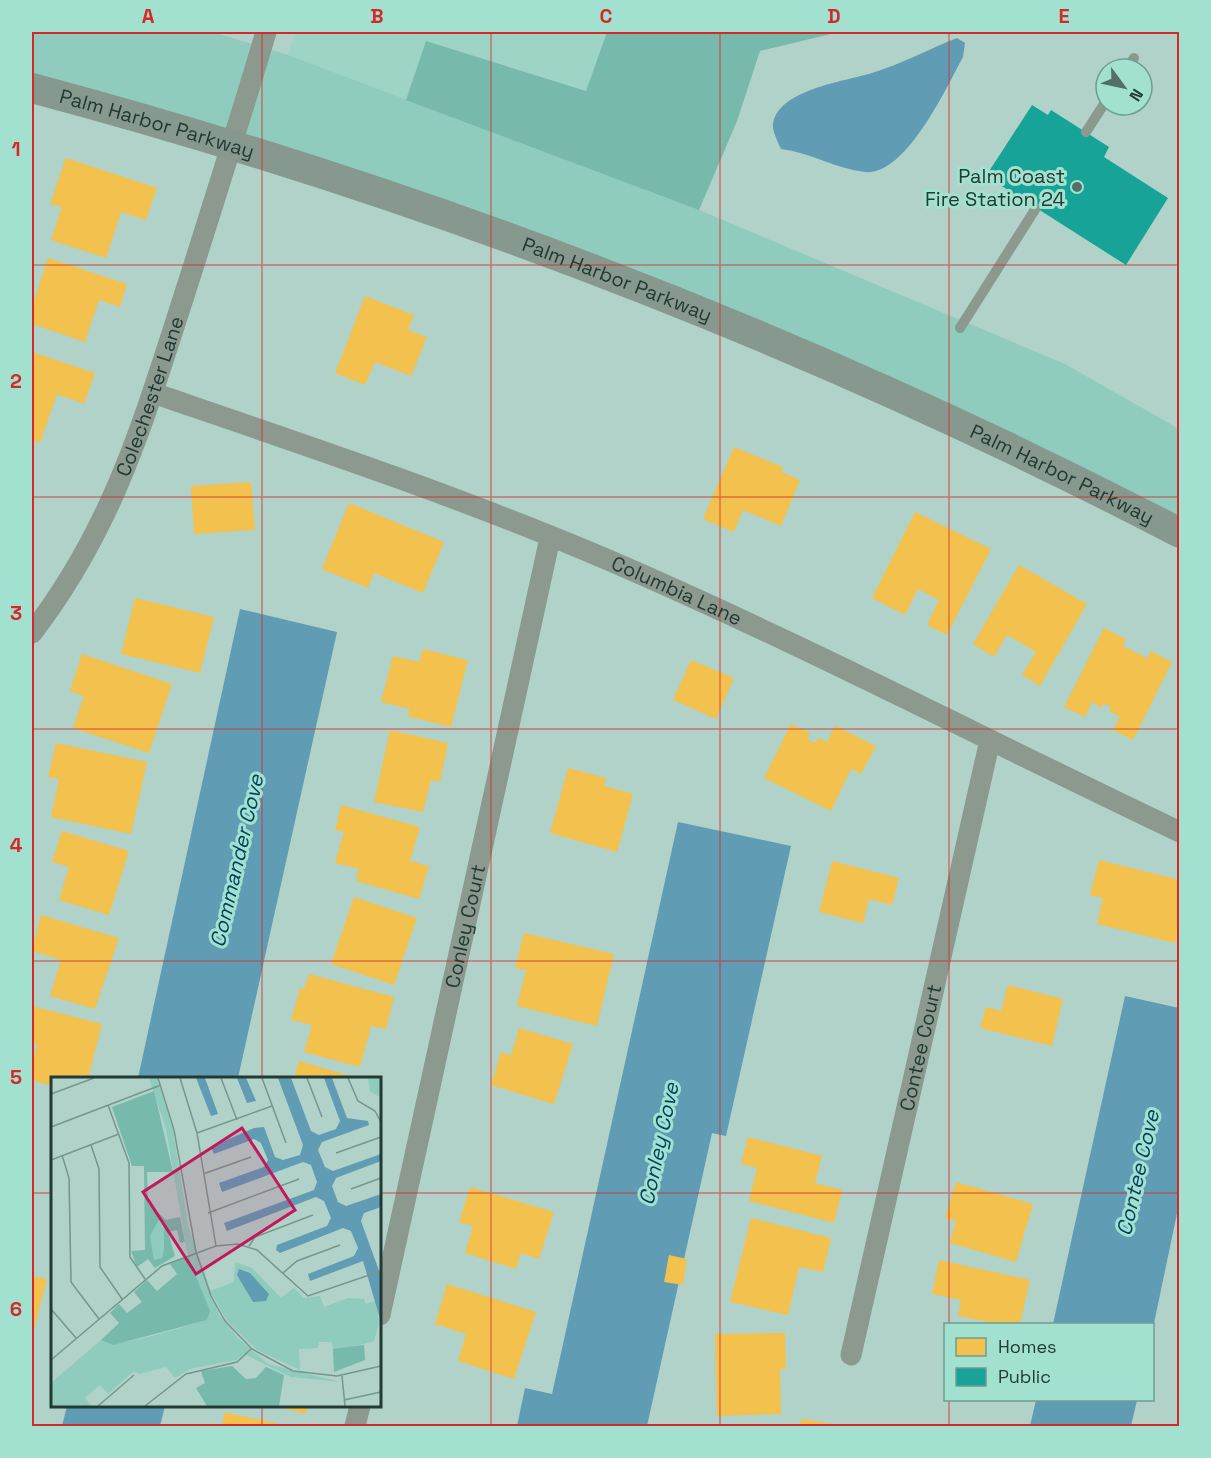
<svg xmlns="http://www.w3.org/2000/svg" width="1211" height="1458" viewBox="0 0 1211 1458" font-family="'Space Grotesk',sans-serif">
  <rect width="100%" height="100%" fill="#b0d2c9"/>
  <!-- built -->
  <path fill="#9dd4c6" d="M295,32H607L586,91L426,41L406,100L288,55Z"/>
  <!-- green -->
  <path fill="#8fccbd" d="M32,32H213L288,55L699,210L1065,364L1179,429V518L879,371L566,243L388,182L32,74Z"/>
  <!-- forest -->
  <path fill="#77b9aa" d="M607,32H839L760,51L737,121L699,210L406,100L426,41L586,91Z"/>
  <!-- water -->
  <g fill="#619cb5">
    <path d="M957,38L965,43L963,57C946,88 906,176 865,172C836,169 809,152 781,149C779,145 773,131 773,128C772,90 847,81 872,73C902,64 929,49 957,38Z"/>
    <path d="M240,609L337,632L238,1078H138Z"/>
    <path d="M678,822L791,846L726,1136L712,1133L647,1426H517L525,1388L552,1394Z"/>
    <path d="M1125,996L1179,1008V1204L1153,1328L1152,1324H1053Z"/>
    <path d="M1036,1400H1137L1131,1426H1030Z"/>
    <path d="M67,1406H165L160,1426H62Z"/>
  </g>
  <!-- homes -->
  <g fill="#f2c14e">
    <path d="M66,158L157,188L146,220L121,212L106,258L51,240L62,207L50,204Z"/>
    <path d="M48,258L127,284L120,307L99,300L85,342L32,324V307Z"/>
    <path d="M365,296L414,315L408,330L427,337L411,376L375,362L365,385L335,373Z"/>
    <path d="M32,352L95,373L84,404L57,394L40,443L32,440Z"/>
    <path d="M734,447L783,467L781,472L800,480L781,526L743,510L734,532L703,519Z"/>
    <path d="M251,482L255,530L194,534L191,486Z"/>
    <path d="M349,503L444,542L423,593L374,573L368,588L322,569Z"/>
    <path d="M915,512L991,549L947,635L927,625L939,600L918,589L905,615L872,598Z"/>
    <path d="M1019,565L1087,604L1040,686L1022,675L1036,652L1007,635L994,657L973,644Z"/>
    <path d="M135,598L214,617L200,673L121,654Z"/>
    <path d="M1104,628L1126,639L1123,646L1147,658L1151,651L1172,662L1133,740L1113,730L1120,717L1109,711L1111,707L1104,703L1102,708L1092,702L1085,717L1064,707Z"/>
    <path d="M423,649L468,660L451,727L407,716L410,709L381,702L393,656L419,662Z"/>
    <path d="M82,654L172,684L149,753L73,728L84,696L70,691Z"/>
    <path d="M691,660L734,678L716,719L673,700Z"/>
    <path d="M791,724L810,733L807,739L815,743L818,738L827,742L835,726L876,746L861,774L851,769L831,811L764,778Z"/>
    <path d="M390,730L448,743L440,782L431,780L423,812L374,802Z"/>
    <path d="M56,743L147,762L131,834L51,817L59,779L48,777Z"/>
    <path d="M568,768L606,778L604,786L633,794L617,852L550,833Z"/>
    <path d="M341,805L420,827L410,861L429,866L419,899L356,881L359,869L335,863L344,832L335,830Z"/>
    <path d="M62,831L129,851L109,915L59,900L69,867L52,862Z"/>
    <path d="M1099,860L1180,880V925L1175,943L1097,924L1103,898L1090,895Z"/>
    <path d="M832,861L899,878L892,905L869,899L863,923L819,912Z"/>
    <path d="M354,897L417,918L394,985L331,964Z"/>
    <path d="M41,915L119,938L95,1009L50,996L61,960L32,951Z"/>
    <path d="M524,933L614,954L597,1026L517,1006L526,970L515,968Z"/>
    <path d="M309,974L394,997L386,1029L371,1026L360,1067L304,1052L312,1025L291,1020L300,988L304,989Z"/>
    <path d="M1008,985L1063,999L1052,1046L980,1028L986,1007L1001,1011Z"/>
    <path d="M32,1006L102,1024L88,1078H52V1086L32,1080V1065L37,1044L32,1042Z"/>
    <path d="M519,1028L573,1044L554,1104L491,1085L501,1052L511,1055Z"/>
    <path d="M299,1061L357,1078H294Z"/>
    <path d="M748,1137L822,1156L815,1183L842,1190L834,1223L749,1201L757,1168L741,1164Z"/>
    <path d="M956,1182L1033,1204L1016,1262L950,1243L956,1221L945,1218Z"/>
    <path d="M470,1187L554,1212L539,1259L521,1253L516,1269L465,1253L473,1226L459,1222Z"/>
    <path d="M751,1218L831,1238L823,1272L799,1267L788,1315L730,1302Z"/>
    <path d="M669,1255L687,1259L683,1285L664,1282Z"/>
    <path d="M939,1260L1030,1280L1020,1324H999L958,1316L961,1300L932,1294Z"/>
    <path d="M32,1276L47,1279L32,1337Z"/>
    <path d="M447,1284L536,1312L514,1379L458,1361L466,1334L435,1324Z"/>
    <path d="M785,1333L786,1369H780L781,1414L717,1416L715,1334Z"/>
    <path d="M275,1406H308L306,1414Z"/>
    <path d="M225,1412L288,1426H222Z"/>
    <path d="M801,1419L840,1425V1426H800Z"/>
  </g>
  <!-- public -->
  <path fill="#17a398" d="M1032,105L1048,115L1051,110L1109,147L1104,157L1168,198L1126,265L986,176Z"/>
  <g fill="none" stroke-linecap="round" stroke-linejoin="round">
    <!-- lane -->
    <g stroke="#8b998f" stroke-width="10">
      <path d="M1127,69L1134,58"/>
      <path d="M1086,132L1106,101"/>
      <path d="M960,328L1036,208"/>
    </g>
    <!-- street -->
    <g stroke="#8b998f" stroke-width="21">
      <path id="s1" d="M153,393C305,445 458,496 606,559C801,643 988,741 1180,832"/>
      <path id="s2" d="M32,633C114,526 143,422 184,296C212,208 240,120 266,32"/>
      <path id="s3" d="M380,1315L550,538"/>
      <path id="s4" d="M851,1355L990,740"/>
      <path d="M355,1426L360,1406"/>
    </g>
    <!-- secondary -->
    <path stroke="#87988e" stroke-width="30" id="s5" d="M32,88C429,194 815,343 1180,533"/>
  </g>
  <!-- grid -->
  <path fill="none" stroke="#d62828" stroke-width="1.5" stroke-opacity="0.55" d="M262,32V1078M491,32V1426M720,32V1426M949,32V1324M32,265H1180M32,497H1180M32,729H1180M32,961H1180M32,1193H52M380,1193H1180M949,1400V1426M262,1406V1426"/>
  <!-- markers -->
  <circle fill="#537068" stroke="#a2e0cf" stroke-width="2" cx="1077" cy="187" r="6"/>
  <g text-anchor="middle" stroke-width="6" stroke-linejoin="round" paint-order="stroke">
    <!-- street labels -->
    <g font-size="20" fill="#213b34" stroke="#a2e0cf">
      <text dy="7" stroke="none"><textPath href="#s5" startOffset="130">Palm Harbor Parkway</textPath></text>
      <text dy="7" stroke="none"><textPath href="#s5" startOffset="616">Palm Harbor Parkway</textPath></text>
      <text dy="7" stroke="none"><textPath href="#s2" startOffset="266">Colechester Lane</textPath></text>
      <text dy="7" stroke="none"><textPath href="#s5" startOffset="1102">Palm Harbor Parkway</textPath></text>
      <text dy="7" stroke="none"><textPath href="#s1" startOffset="560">Columbia Lane</textPath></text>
      <text dy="7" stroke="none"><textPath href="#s3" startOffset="398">Conley Court</textPath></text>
      <text dy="7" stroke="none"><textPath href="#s4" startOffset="315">Contee Court</textPath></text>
    </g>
    <!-- poi labels -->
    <g font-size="20" fill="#213b34" stroke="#a2e0cf" text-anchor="end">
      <text x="1065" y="183">Palm Coast<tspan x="1065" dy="23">Fire Station 24</tspan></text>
    </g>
    <!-- water labels -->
    <g font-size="21" font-style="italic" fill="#023f5c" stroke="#a2e0cf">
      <text transform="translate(237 861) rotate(-77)" y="7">Commander Cove</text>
      <text transform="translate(659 1144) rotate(-78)" y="7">Conley Cove</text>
      <text transform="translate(1138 1173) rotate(-77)" y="7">Contee Cove</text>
    </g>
  </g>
  <!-- overview -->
  <g transform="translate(51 1077)">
    <rect width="330" height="330" fill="#b0d2c9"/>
    <path d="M98,1H106L122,53L137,148L168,238L187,261L217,287L290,305L240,300L193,277L185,283L139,292L124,301L115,290L88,297L83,294L57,317L49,308L34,321L41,329H0V306L50,263L70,266L101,259L156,243L158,234L136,175L115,52ZM317,1H330V21L319,14ZM109,141L113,147V172L111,182L103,183L99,159ZM184,185L201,191L230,221L243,211L253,221L269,219L273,230L297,221L313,222L315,227L326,223L328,246L323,264L295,272H282L281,265H268L267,271L248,272L249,293L206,273L176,244L159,214L183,205Z" fill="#8fccbd"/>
    <path d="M103,14L122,95H96L97,126L115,143L129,140L134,165L129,166L126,153L117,155L124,179L104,191L97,182L86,190L80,174L94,173L93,89H81L61,30ZM109,141L113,147V172L111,181L103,183L99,159ZM137,179L159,234L156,243L62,268L50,263L68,246L59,236L68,227L76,236L91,225L83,215L96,203L106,214L126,197L119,187ZM313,268L314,283L283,295L282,272ZM181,289L195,302L205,301L215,290L233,298L228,329H156L145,311L154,306L150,294Z" fill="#77b9aa" fill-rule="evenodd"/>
    <path d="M145,1H154L167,37L160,39ZM186,1H195L205,24L196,26ZM227,1H240L260,54L268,58L285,52L289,44L273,1H281L296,41L317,44L318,48L271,65L267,73L274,90L282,94L330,77V84L285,101L281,109L287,125L295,129L330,117V130L313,136L310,144L330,199V245L312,184L259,204L257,197L303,179L307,171L300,154L292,151L229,176L225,173L226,168L276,149L280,141L273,124L265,120L176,154L173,146L263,113L266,105L260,88L252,85L171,115L168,106L213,90L217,83L210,66L203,62L163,77L160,70L203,51L213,50L224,80L232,83L249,78L252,68ZM188,192L199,196L218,217L215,224L202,225L186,198Z" fill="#619cb5"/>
    <path fill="none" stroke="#77968d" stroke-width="1.5" d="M107,1L123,53L145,175L160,219L174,244L201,272L242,294L286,299L330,289M129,1L146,56L165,169M170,1L186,43M211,1L235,66M256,1L271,40M297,1L307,24L324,34L330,45M0,17L43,1M57,28L78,86L79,180L94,202M0,50L110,8M146,56L221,29M40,68L48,92L49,190L71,222M285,76L330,60M11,78L18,101L20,205L48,242M0,83L68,57M152,97L200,80M300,112L330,101M157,136L248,102M198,169L204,160L262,138M232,196L246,184L289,168M0,232L25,261M0,283L111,189L165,169L187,167L206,173L257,219L330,194M291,299L294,329M293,323L330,315M47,329L83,298M94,329L135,297L186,285L200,272"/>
    <path fill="#c2185b" fill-opacity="0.15" stroke="#c2185b" stroke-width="3" d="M191,51L244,133L145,197L92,115Z"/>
    <rect width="330" height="330" fill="none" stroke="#213b34" stroke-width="3"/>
  </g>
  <!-- border -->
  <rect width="1211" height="1458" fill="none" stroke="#a2e0cf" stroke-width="66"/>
  <!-- legend -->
  <rect x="944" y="1323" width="210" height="78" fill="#a2e0cf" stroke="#6e9e91" stroke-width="1.5"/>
  <rect x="956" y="1338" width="30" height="18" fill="#f2c14e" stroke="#6e9e91" stroke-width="1.5"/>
  <text x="998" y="1353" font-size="18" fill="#213b34">Homes</text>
  <rect x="956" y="1368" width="30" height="18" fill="#17a398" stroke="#6e9e91" stroke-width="1.5"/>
  <text x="998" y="1383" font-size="18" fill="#213b34">Public</text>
  <!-- north arrow -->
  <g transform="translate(1124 87) rotate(123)"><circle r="28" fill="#a2e0cf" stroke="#6e9e91" stroke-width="1.5"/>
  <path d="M0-4.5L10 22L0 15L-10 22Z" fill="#537068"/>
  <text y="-9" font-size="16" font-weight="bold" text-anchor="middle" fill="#213b34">N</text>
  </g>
  <rect x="33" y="33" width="1145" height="1392" fill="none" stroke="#d62828" stroke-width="2"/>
  <g font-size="20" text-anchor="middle" font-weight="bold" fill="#d62828">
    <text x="148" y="23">A</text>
    <text x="377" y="23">B</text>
    <text x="606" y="23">C</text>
    <text x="834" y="23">D</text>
    <text x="1064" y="23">E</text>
    <text x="16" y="156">1</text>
    <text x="16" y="388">2</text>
    <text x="16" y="620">3</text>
    <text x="16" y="852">4</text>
    <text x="16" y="1084">5</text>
    <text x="16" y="1316">6</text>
  </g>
</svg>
